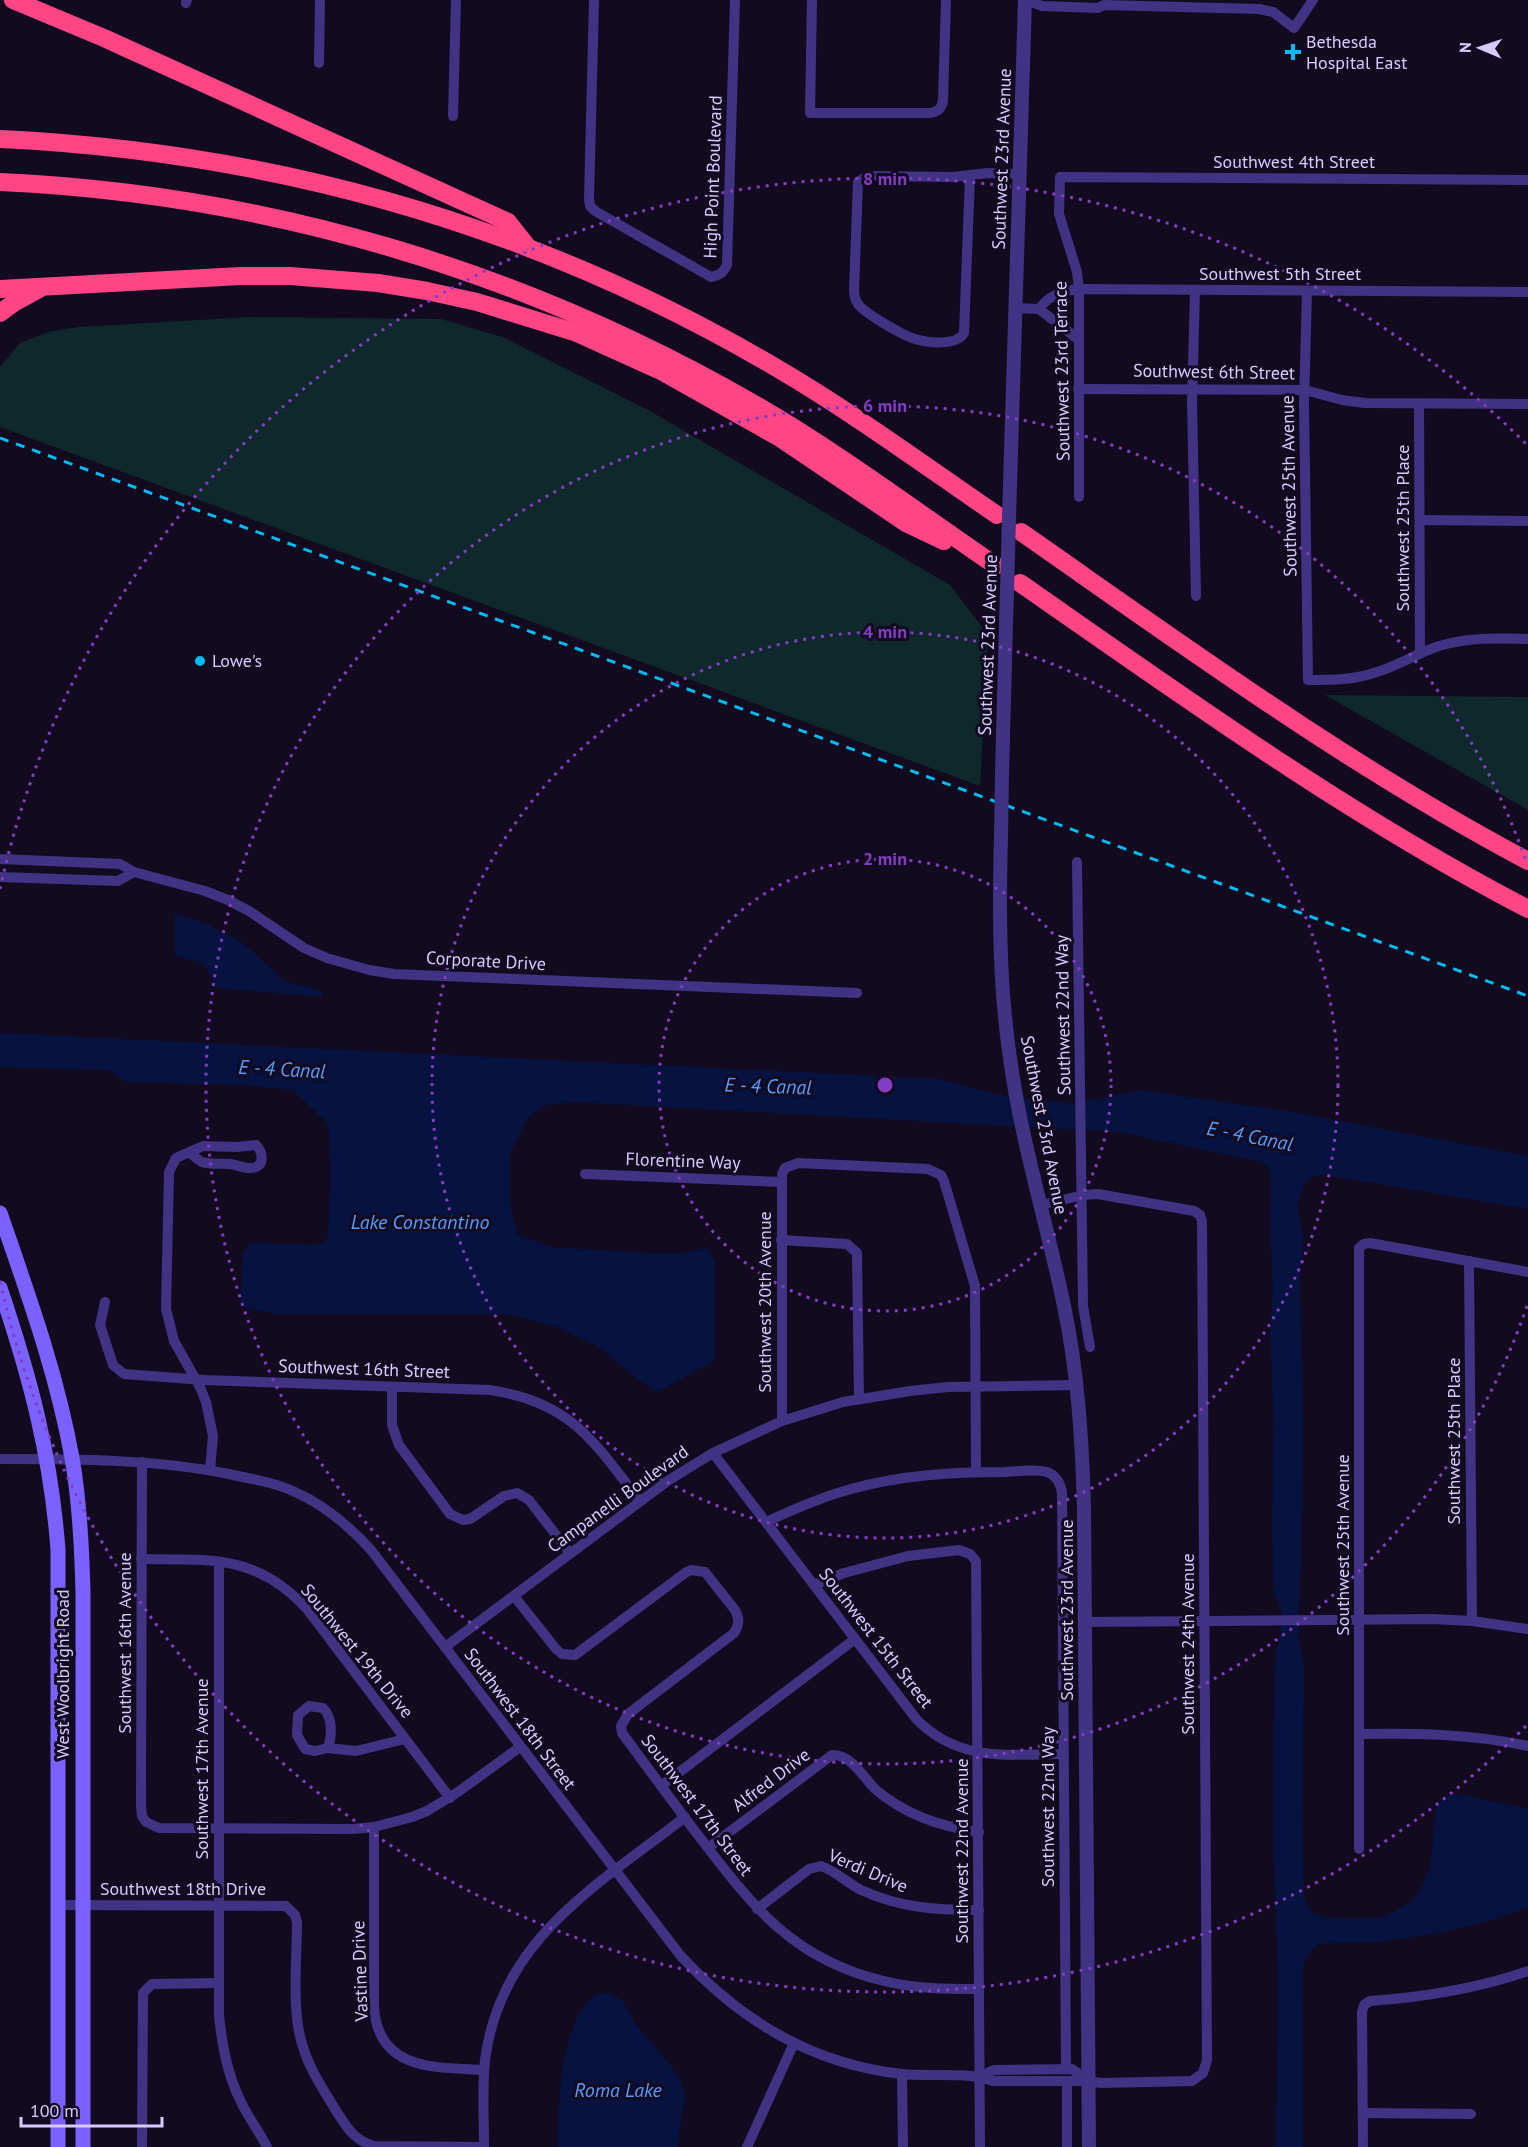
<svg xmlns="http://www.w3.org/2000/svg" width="1528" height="2147" viewBox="0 0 1528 2147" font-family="'PT Sans',sans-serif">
  <rect width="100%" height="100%" fill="#120b20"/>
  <!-- green -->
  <g fill="#0e282b">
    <path d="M250,317L441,319L505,338L648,410L950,585L988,635L980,786L0,427V367L20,343L48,332L79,327Z"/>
    <path d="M1325,695L1528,697V810Z"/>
  </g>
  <!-- water -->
  <g fill="#06123f">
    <path d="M175,914L207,924L243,943L286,982L304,986L322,992L323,997L217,988L204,964L175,955Z"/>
    <path d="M0,1033L939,1079L1002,1096L1076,1104L1140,1090L1286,1111L1528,1156V1209L1326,1175L1311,1177L1305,1182L1300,1193L1298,1204L1303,1241L1300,1286L1303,1421L1301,1565L1298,1632L1304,1670L1302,1819L1304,1896L1307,1904L1314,1914L1329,1918L1358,1919L1385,1917L1413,1900L1424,1883L1430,1866L1437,1805L1448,1795L1457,1794L1528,1809V1907C1483,1926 1433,1935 1384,1941C1363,1944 1341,1942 1319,1944C1309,1950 1305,1959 1302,1970L1303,2147H1276L1278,1983L1274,1851V1738L1275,1671L1276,1653L1281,1633V1610L1274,1592L1272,1530L1274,1426L1270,1333L1273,1288L1270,1227L1271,1176L1268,1168L1261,1162L1119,1132L575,1102L545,1105L529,1116L510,1154V1206L517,1234L550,1247L644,1253H686L706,1247L715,1261V1360L658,1392L638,1380L601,1348L553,1326L509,1314H278L245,1308L240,1304L243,1254L250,1243L317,1245L327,1239C331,1200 332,1163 328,1124L293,1090L244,1085L126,1082L109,1070L0,1067Z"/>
    <path d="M608,1993L622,2000L636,2025L668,2062L681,2081L685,2097L677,2147H558C558,2107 560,2022 594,1996C598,1993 603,1993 608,1993Z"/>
  </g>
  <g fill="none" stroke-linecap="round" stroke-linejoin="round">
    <!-- minor -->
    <g stroke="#413383" stroke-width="10">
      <path d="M594,0L589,199L590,206L595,211L711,277C720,275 723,273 727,265L735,0"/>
      <path d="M812,0L810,113H931C939,111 942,108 943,100L946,0"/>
      <path d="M1027,0L1042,6L1098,8L1104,5L1259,9L1273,12L1294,28L1313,0"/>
      <path d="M186,3L187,0"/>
      <path d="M319,63L320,0"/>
      <path d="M453,116L456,0"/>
      <path d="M970,176L964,333C957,346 928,343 915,339C904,336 864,313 858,304C855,300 854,295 854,290L858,182L867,176L953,177L988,173L1020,174"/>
      <path d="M1195,290L1192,402L1196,596"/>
      <path d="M1307,291L1304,403L1308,680C1332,680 1354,680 1377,672C1397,666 1416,654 1436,647C1467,637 1497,638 1528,639"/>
      <path d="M1015,308L1039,309L1079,340"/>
      <path d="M1039,309C1049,295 1062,291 1079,289L1528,292"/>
      <path d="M1078,389L1305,390L1342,400L1365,403L1528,404"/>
      <path d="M1419,404L1420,653"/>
      <path d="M1079,497V289L1077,272L1059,214L1060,177L1528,180"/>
      <path d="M1420,520L1528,521"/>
      <path d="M0,859L120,864L134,872L205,891L228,900L249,911L304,948L327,958L369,970L394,974L516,979L857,993"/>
      <path d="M1077,862L1083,1306L1090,1347"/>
      <path d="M0,877L118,881L134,872"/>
      <path d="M190,1153C194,1156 198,1160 202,1162C210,1165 222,1163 231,1164C237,1165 243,1168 249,1168C265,1169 264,1153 256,1145L236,1147L203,1146L176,1158L169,1172L166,1309L174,1341L200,1387L206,1402L213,1436L210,1470"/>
      <path d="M585,1174L780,1182"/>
      <path d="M781,1240L847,1244L857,1253L859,1399"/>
      <path d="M1469,1261L1472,1621"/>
      <path d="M105,1302L100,1325L113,1365L124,1374L204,1380L490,1390C570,1402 593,1440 639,1500"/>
      <path d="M392,1387V1425L399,1445L450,1514L463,1520L470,1519L504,1496L517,1493L529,1500L570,1553"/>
      <path d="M782,1421V1174L785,1168L798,1163L928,1169L941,1175L944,1181L975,1286L976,1472"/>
      <path d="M713,1453L917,1720C961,1763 1007,1754 1064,1754"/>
      <path d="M0,1459C77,1459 153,1459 229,1474C251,1479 274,1482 295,1492C325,1505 349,1526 371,1550L680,1955C741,2021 812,2064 902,2074C932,2077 965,2071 993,2081H1088L1101,2083L1192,2081L1203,2073L1207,2060L1202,1221L1200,1215L1194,1211L1098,1194L1083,1195L1041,1205"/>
      <path d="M142,1462L141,1806L142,1816L146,1822L159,1828L353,1829L374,1827L412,1817L427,1811L458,1792L520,1747"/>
      <path d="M766,1522C794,1509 821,1497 851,1489C902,1475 953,1472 1005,1472C1018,1471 1035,1469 1047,1472C1056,1475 1061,1484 1062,1493L1066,2069"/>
      <path d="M141,1559C210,1560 257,1554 307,1609L450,1798"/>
      <path d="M219,1562V2015C222,2045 227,2074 241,2102C248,2117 259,2131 267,2147"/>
      <path d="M814,1585L844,1573L908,1556L959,1550L970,1554L976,1561L980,2147"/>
      <path d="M514,1596L556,1649L562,1654L575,1655L685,1573L691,1570L705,1572L735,1610C740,1619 739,1625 734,1633L628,1714L621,1726L622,1733C648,1768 674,1804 701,1839C754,1908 794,1960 884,1981C915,1989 947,1989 979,1989"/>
      <path d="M1085,1622L1432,1619L1472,1621L1528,1629"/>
      <path d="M445,1647L669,1480L713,1453L782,1421L843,1402L910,1391L948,1387L1077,1385"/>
      <path d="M309,1706L323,1708C333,1718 332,1735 328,1748L315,1751L305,1749L297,1735L298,1715Z"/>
      <path d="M1360,1734C1417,1733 1472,1734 1528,1746"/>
      <path d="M328,1748L356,1751L405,1739"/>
      <path d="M661,1786L855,1639"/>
      <path d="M374,1827V2008C379,2072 437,2067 484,2070"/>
      <path d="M708,1848L832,1755C851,1754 863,1777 875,1789C904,1814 941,1827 979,1832"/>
      <path d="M1359,1849V1248L1364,1244L1370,1243L1528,1272"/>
      <path d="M59,1905L286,1906L295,1915L297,1922C297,1960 291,2012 303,2047C310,2070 323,2089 335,2109C346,2126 353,2140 374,2146L484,2147C484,2118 482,2089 485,2060C501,1938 597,1886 685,1817"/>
      <path d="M757,1909L809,1869L821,1866C836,1871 847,1883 861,1890C900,1908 937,1910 979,1910"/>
      <path d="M902,2074L903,2147"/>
      <path d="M980,2076L994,2070L1072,2069L1088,2081"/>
      <path d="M1067,2081V2147"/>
      <path d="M1363,2113L1471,2114"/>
      <path d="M142,2147L143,1993L152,1984L219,1983"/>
      <path d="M747,2147L794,2043"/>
      <path d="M1363,2147L1362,2012L1364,2005L1370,2001C1424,1997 1476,1989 1528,1971"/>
    </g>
    <!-- tertiary -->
    <g stroke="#413383" stroke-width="14">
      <path d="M1010,484L1025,0"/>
      <path d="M1002,774L1006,624"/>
      <path d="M1001,836C999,910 999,984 1010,1058C1021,1141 1047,1223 1064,1306C1078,1373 1082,1440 1084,1508L1089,2147"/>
    </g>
    <!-- secondary -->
    <g stroke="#7b61ff" stroke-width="15">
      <path d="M0,1213C28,1294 57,1374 72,1458C80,1503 82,1549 83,1594V2147"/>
      <path d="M0,1288C30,1377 51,1455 58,1550V2147"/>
    </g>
    <!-- motorway -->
    <g stroke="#ff4584" stroke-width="18">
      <path d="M13,0L104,38L508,222L527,246"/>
      <path d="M0,139C276,152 537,227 775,367C852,412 924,465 997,515"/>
      <path d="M0,182C267,194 524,271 756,405C839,453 917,512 996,566"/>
      <path d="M0,289L241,276H290L378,283L427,291L477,302L577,333L661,371L780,438L906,523L944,541"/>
      <path d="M0,313L15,302L39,289"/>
      <path d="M1021,532C1186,647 1349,766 1528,861"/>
      <path d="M1020,583C1185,698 1349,816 1528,909"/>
    </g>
    <!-- rail -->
    <path stroke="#00bbf5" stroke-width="3" stroke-dasharray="9 8" stroke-linecap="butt" d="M0,438L1528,996"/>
    <!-- tertiary-bridge -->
    <g stroke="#413383" stroke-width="14">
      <path d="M1006,624L1010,484"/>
      <path d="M1001,836L1002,774"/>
    </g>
  </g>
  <!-- distance rings -->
  <g fill="none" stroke="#843cc5" stroke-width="3" stroke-dasharray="3 6">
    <circle cx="885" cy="1085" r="226"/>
    <circle cx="885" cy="1085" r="453"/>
    <path d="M1527 1306A679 679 0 1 1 1527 864"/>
    <path d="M1526 1726A906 906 0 0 1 0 1281M0 889A906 906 0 0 1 1526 444"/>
  </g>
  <!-- markers -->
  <g fill="#00bbf5" stroke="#120b20" stroke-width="2">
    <path d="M1290 43h6v6h6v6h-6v6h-6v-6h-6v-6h6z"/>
    <circle cx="200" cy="661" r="6"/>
  </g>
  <g text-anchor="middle" stroke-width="6" stroke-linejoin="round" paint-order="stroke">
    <!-- poi labels -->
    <g font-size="18" fill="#d8caff" stroke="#120b20" text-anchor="start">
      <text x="1306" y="48">Bethesda<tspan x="1306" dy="21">Hospital East</tspan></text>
      <text x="212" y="667">Lowe's</text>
    </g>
    <!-- street labels -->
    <g font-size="18" fill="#d8caff" stroke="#120b20">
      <text transform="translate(1002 159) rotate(-88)" y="6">Southwest 23rd Avenue</text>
      <text x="1294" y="168">Southwest 4th Street</text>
      <text transform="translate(713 177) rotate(-88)" y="6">High Point Boulevard</text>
      <text x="1280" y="280">Southwest 5th Street</text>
      <text transform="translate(1062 371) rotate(-91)" y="6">Southwest 23rd Terrace</text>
      <text transform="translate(1214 372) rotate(1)" y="6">Southwest 6th Street</text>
      <text transform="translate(1289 486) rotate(-91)" y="6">Southwest 25th Avenue</text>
      <text transform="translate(1403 528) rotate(-90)" y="6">Southwest 25th Place</text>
      <text transform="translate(988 645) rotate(-88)" y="6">Southwest 23rd Avenue</text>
      <text transform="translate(486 961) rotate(3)" y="6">Corporate Drive</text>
      <text transform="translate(1063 1015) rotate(-91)" y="6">Southwest 22nd Way</text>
      <text transform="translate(1044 1125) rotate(79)" y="6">Southwest 23rd Avenue</text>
      <text transform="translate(683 1161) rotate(2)" y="6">Florentine Way</text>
      <text transform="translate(765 1302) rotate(-90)" y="6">Southwest 20th Avenue</text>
      <text transform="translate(364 1369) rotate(2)" y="6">Southwest 16th Street</text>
      <text transform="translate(1454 1441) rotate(-90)" y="6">Southwest 25th Place</text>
      <text transform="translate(618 1499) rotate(-36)" y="6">Campanelli Boulevard</text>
      <text transform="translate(1343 1545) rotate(-90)" y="6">Southwest 25th Avenue</text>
      <text transform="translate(1067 1610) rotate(-90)" y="6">Southwest 23rd Avenue</text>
      <text transform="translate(876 1638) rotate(52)" y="6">Southwest 15th Street</text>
      <text transform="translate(125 1643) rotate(-90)" y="6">Southwest 16th Avenue</text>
      <text transform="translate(1188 1644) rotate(-90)" y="6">Southwest 24th Avenue</text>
      <text transform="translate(357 1651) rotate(51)" y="6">Southwest 19th Drive</text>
      <text transform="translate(63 1674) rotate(-90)" y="6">West Woolbright Road</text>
      <text transform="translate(520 1719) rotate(53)" y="6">Southwest 18th Street</text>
      <text transform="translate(202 1769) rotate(-90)" y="6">Southwest 17th Avenue</text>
      <text transform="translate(771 1780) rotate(-37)" y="6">Alfred Drive</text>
      <text transform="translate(697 1805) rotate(53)" y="6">Southwest 17th Street</text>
      <text transform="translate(1048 1807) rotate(-90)" y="6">Southwest 22nd Way</text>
      <text transform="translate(962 1851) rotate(-90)" y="6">Southwest 22nd Avenue</text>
      <text transform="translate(868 1871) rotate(23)" y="6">Verdi Drive</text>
      <text x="183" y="1895">Southwest 18th Drive</text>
      <text transform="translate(360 1971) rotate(-92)" y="6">Vastine Drive</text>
    </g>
    <!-- water labels -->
    <g font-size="20" font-style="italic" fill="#589bff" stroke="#120b20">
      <text transform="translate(282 1069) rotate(3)" y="7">E - 4 Canal</text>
      <text transform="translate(768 1086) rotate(2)" y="7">E - 4 Canal</text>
      <text transform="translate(1250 1136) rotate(11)" y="7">E - 4 Canal</text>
      <text x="420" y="1229">Lake Constantino</text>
      <text x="618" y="2097">Roma Lake</text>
    </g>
  </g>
  <circle cx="885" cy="1085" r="9" fill="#843cc5" stroke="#120b20" stroke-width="3"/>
  <g font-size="18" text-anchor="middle" font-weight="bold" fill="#843cc5" stroke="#120b20" stroke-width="6" stroke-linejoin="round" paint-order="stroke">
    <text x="885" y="185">8 min</text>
    <text x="885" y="412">6 min</text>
    <text x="885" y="638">4 min</text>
    <text x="885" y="865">2 min</text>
  </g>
  <!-- north arrow -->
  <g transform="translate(1480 48) rotate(272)" stroke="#120b20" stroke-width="4.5" paint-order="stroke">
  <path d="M0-4.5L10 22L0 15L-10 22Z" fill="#d8caff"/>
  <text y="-9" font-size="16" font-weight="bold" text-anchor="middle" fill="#d8caff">N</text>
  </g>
  <!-- scale -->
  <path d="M21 2117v9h141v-9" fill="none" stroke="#d8caff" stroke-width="3"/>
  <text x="30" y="2117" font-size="18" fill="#d8caff" stroke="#120b20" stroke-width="4.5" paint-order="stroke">100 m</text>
</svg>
